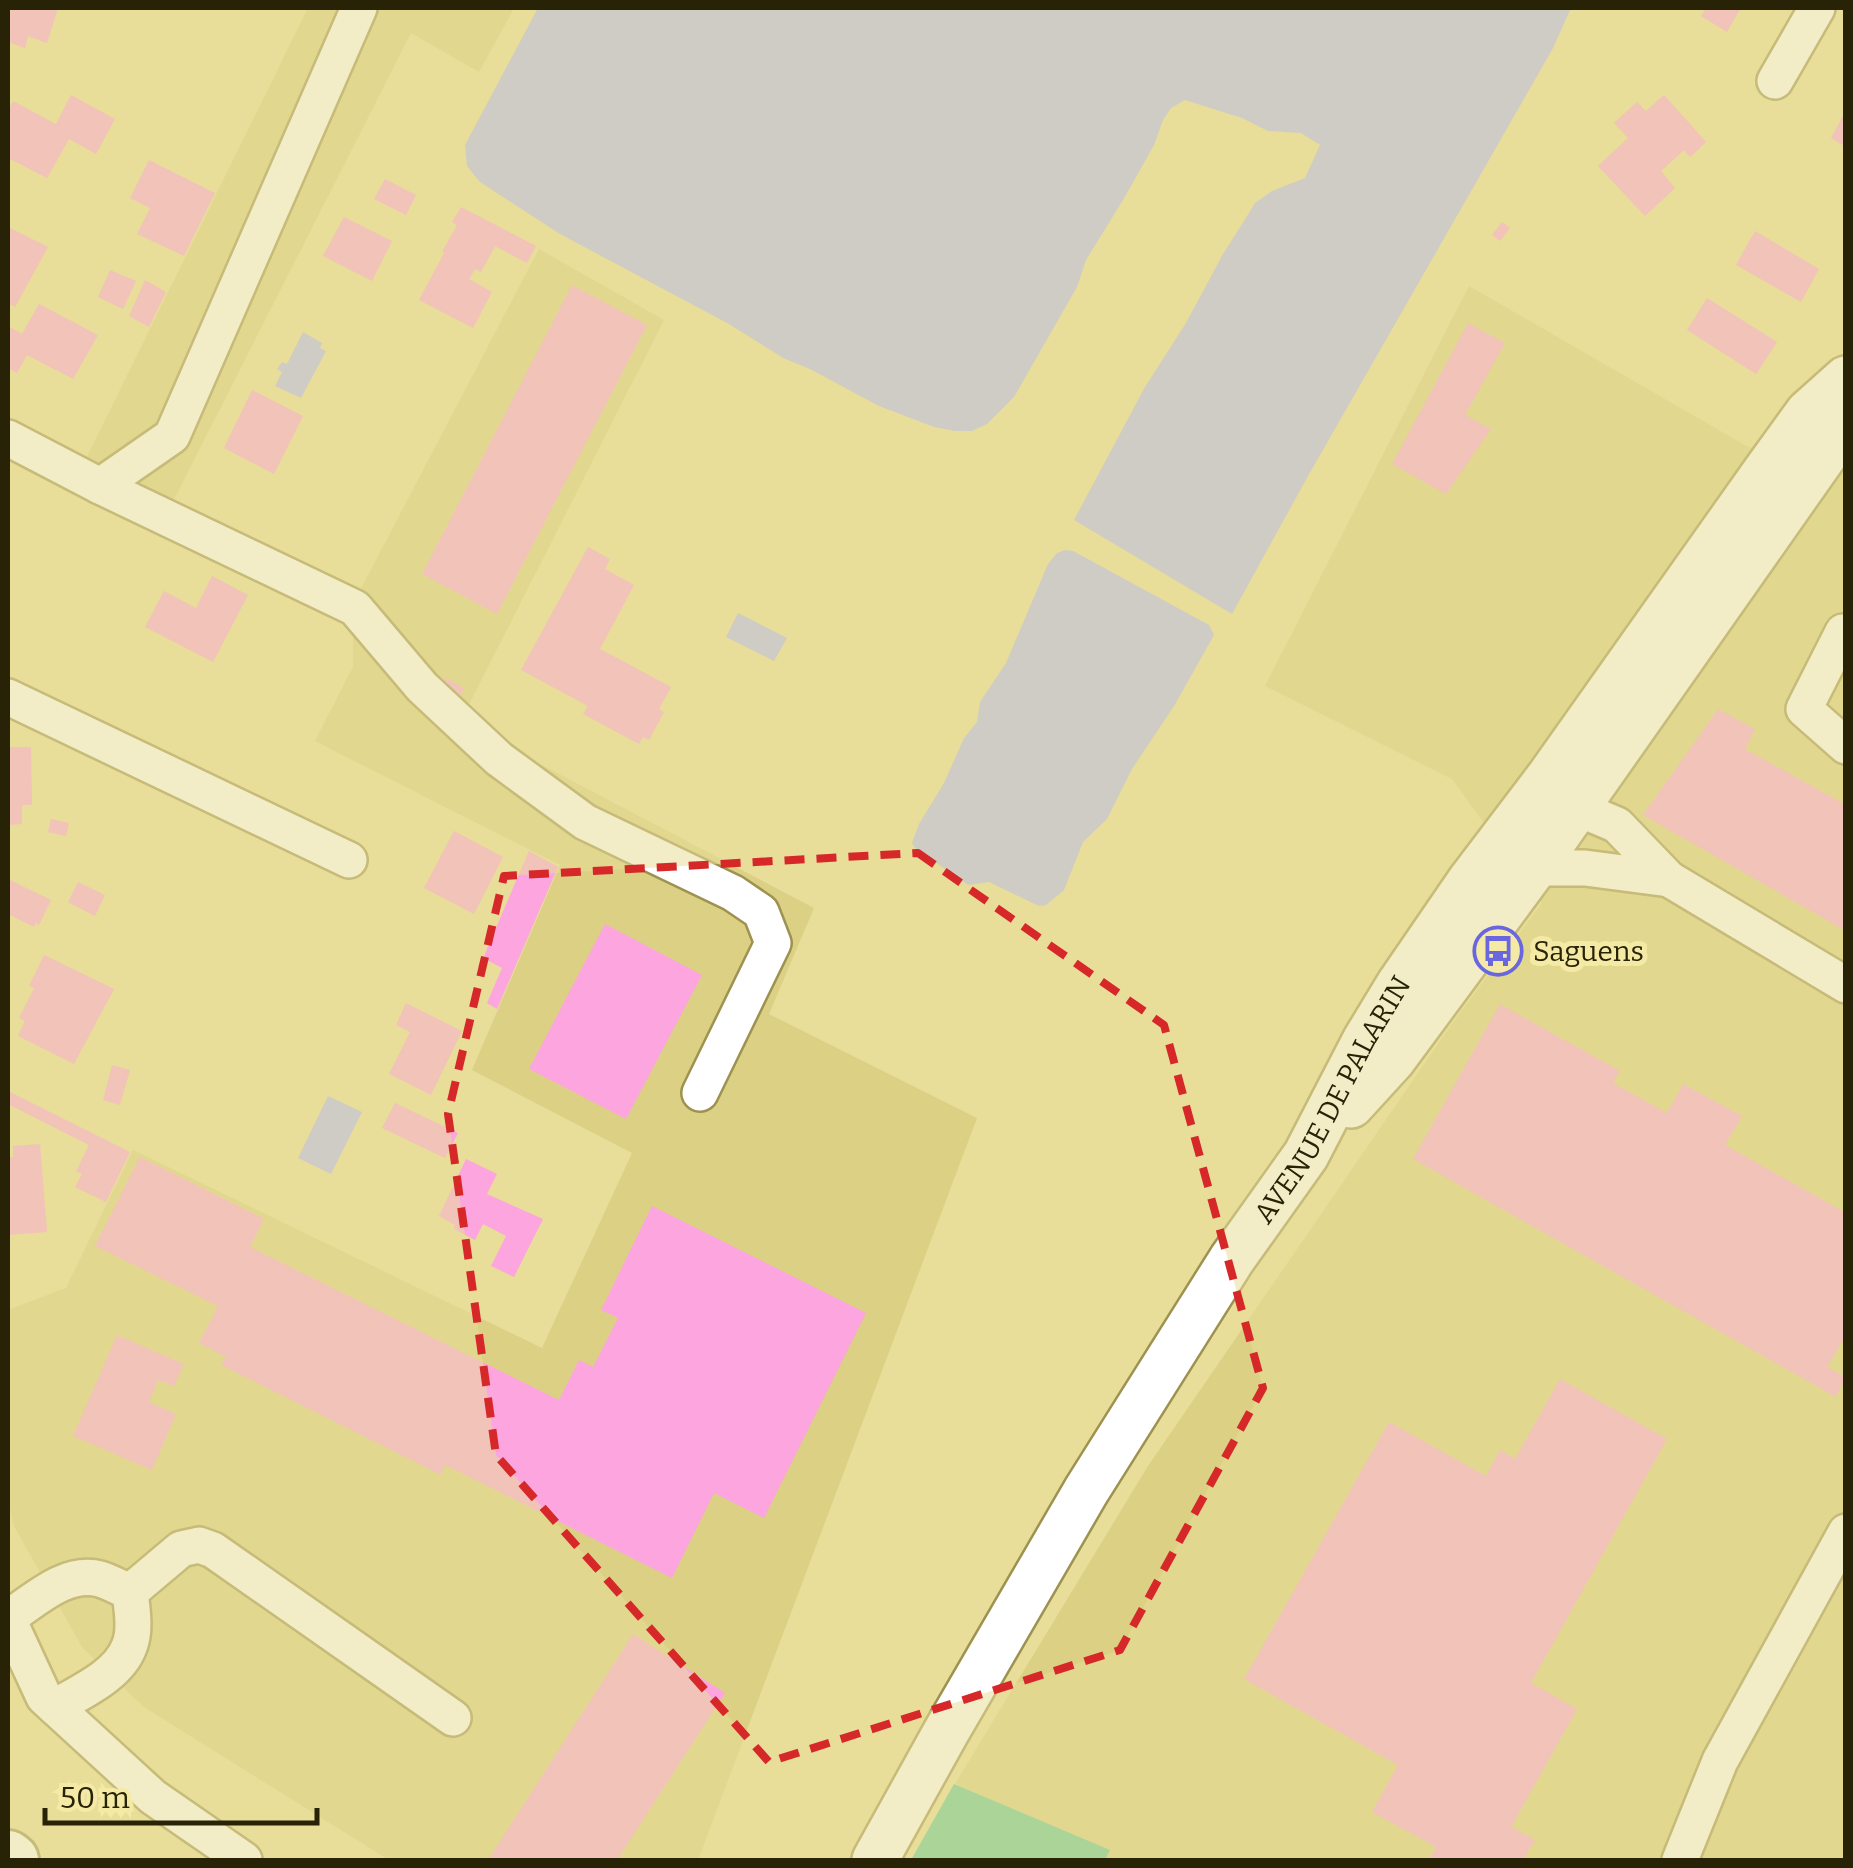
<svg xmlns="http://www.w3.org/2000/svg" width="1853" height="1868" viewBox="0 0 1853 1868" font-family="Bitter,serif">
  <rect width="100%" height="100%" fill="#e8dd99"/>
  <!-- built -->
  <g fill="#dcd084">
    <path d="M308,8H514L479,72L411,33L170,507L82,467Z"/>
    <path d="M539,249L664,320L460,722L814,908L769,1014L977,1118L698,1860H389L144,1707L82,1647L13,1524L8,1498V1310L66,1288L133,1150L542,1348L632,1153L472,1070L560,865L315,741L353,667V604Z"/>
    <path d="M1469,286L1748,447L1845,461V1860H1105L1109,1851L955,1784L1148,1466L1451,1025L1542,903L1452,779L1265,686Z"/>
  </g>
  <!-- green -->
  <path fill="#5fcb97" d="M954,1784L1110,1850L1105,1860H911Z"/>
  <!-- water -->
  <g fill="#b2b8fa">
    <path d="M538,8H1571L1553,48L1308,476L1232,614L1074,520L1145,387L1186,323L1223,254L1244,221L1255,203L1272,191L1305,178L1320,145L1301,133L1268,131L1242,118L1185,100L1171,108L1163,120L1154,145L1123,200L1086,260L1077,287L1014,397L987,424L972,431H955L934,427L879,406L810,369L783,358L729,324L560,234L480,182L467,166L465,145Z"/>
    <path d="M303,332L322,343L320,348L326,351L301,398L275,386L282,372L277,369L282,362L287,364Z"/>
    <path d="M1065,550L1073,551L1209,625L1214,635L1174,706L1132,769L1107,819L1083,842L1064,890L1046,905L1039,906L989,882L968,885L915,848L912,843L919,824L944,783L964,738L977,722L980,702L1006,663L1048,564L1057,553Z"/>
    <path d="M738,613L787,638L774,661L726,637Z"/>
    <path d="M328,1096L362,1112L331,1174L298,1158Z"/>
  </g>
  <!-- building -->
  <g fill="#fca5df">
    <path d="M8,8H58L47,43L28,36L25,48L8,42Z"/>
    <path d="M1706,8H1737L1740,9L1727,32L1701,16Z"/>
    <path d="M71,95L115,119L96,154L69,139L47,178L8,158V111L13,101L56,124Z"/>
    <path d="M1664,95L1706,142L1690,157L1684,150L1661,171L1675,188L1645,216L1598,166L1628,138L1614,123L1637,102L1646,111Z"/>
    <path d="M1846,110V147L1831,138Z"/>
    <path d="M149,160L215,193L184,256L137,234L150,208L130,198Z"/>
    <path d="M385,179L416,195L406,215L374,199Z"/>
    <path d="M461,207L536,246L527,263L495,246L481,272L475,269L469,279L492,292L473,328L419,300L444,253L442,252L457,225L452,222Z"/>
    <path d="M344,217L392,241L372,281L323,256Z"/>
    <path d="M1502,222L1510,228L1500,241L1492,235Z"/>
    <path d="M8,227L48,247L15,307L8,303Z"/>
    <path d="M1755,231L1819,269L1801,302L1736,265Z"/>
    <path d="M110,270L136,281L123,309L98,297Z"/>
    <path d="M145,280L166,292L149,327L129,316Z"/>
    <path d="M572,285L647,325L497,614L422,574Z"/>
    <path d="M1707,298L1777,342L1756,374L1687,330Z"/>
    <path d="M39,304L98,335L73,379L27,355L17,373L8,368V326L22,334Z"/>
    <path d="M1468,323L1505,343L1465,415L1491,429L1446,494L1392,464Z"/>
    <path d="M252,390L303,416L274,474L224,448Z"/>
    <path d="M588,547L610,559L605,569L634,585L600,649L671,687L659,709L664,712L649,740L643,737L639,744L583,714L588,706L521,670Z"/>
    <path d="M212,576L248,595L213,662L145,627L164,591L196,608Z"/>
    <path d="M445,678L464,688L456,704L436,694Z"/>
    <path d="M1718,709L1755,729L1745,749L1846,805V931L1643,815Z"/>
    <path d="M8,747H31L32,805H22V824L8,825Z"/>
    <path d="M51,819L69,823L66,836L48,832Z"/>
    <path d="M454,831L503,857L474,914L424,888Z"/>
    <path d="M529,851L558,867L497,1009L487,1003L502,968L483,958Z"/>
    <path d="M8,879L51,900L39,925L36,923L34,927L8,914Z"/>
    <path d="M78,882L105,895L95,916L68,902Z"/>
    <path d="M605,924L702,975L626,1119L529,1069Z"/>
    <path d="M44,955L114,989L74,1064L18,1036L25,1021L19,1018L34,988L29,986Z"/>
    <path d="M406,1003L462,1031L431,1095L389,1074L410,1032L396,1025Z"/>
    <path d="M1500,1004L1620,1071L1613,1083L1667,1113L1683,1084L1742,1116L1725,1145L1846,1213V1335L1827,1367L1846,1377L1836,1397L1413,1159Z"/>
    <path d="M112,1065L130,1070L120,1105L103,1100Z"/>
    <path d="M8,1091L130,1152L106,1202L75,1187L82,1174L76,1171L89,1145L8,1104Z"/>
    <path d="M395,1103L458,1133L445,1158L382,1128Z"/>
    <path d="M40,1144L47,1232L8,1235V1157H13V1146Z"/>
    <path d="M140,1157L264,1219L250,1247L559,1400L579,1360L593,1367L618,1318L601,1310L652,1206L866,1313L764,1518L714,1493L672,1578L445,1465L441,1475L221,1365L226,1357L199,1343L218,1306L95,1246Z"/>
    <path d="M466,1159L497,1174L487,1194L543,1219L514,1277L491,1266L506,1236L483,1224L475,1240L454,1229L455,1225L439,1216Z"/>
    <path d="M117,1335L184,1364L174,1386L158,1380L149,1402L176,1414L152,1470L73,1436Z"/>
    <path d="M1560,1379L1667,1439L1531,1683L1577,1709L1511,1827L1535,1840L1523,1860H1428L1436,1847L1372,1812L1398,1765L1244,1679L1389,1422L1486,1476L1500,1450L1515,1459Z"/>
    <path d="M633,1634L725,1693L617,1860H488Z"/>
  </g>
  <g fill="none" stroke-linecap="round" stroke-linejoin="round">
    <!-- minor casing -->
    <g stroke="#9d9250" stroke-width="40">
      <g id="minor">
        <path d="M1775,81L1817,8"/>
        <path d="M8,438L100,486L172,436L359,8"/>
        <path d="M100,486L355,608L422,687L499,759L585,822L733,893L761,912L773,943L700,1093"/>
        <path d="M1846,632H1843L1804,709L1846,746"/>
        <path d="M8,697L349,860"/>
        <path d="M1555,805L1577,808L1617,825L1669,879L1846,985"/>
        <path d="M1534,868H1585L1669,879"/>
        <path d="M130,1592L181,1549L199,1545L213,1550L453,1718"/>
        <path d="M8,1618C35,1600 66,1570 100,1579C110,1582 120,1588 130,1592"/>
        <path d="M8,1619L44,1697L153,1797L244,1860"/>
        <path d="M55,1707C80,1692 118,1676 129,1647C136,1631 132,1609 130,1592"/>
        <path d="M1680,1860L1720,1761L1846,1532"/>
      </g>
    </g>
    <!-- major casing -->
    <g stroke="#9d9250" stroke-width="50">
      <g id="major">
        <path d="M1351,1105L1393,1059L1534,868L1846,424"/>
        <path id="s1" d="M875,1860L946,1732L1086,1491L1232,1259L1306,1155L1365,1041L1399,985L1471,880L1550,776L1766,471L1808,413L1846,379"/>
      </g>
    </g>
    <!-- highway casing -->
    <g stroke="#9d9250" stroke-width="58">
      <path id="highway" d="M8,1857L12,1860"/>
    </g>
    <!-- minor -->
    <use href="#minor" stroke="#fff" stroke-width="35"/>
    <!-- major -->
    <use href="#major" stroke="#fff" stroke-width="45"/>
    <!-- highway -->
    <use href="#highway" stroke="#fff" stroke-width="52"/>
  </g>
  <!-- marked area -->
  <path d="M0 0H1853V1868H0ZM918,853L1164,1025L1263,1388L1120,1650L769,1762L496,1455L448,1114L504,876Z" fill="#e8dd99" fill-opacity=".55" fill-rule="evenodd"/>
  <path fill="none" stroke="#d62828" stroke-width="8" stroke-dasharray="20 12" stroke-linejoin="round" d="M918,853L1164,1025L1263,1388L1120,1650L769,1762L496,1455L448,1114L504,876Z"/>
  <!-- icons -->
  <defs>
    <g id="bus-ring" transform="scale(2.5)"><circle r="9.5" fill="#f5eaa5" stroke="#6966e0" stroke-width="1.5"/><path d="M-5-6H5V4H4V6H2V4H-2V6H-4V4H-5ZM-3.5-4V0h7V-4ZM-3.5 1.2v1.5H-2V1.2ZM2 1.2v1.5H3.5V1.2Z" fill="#6966e0"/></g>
  </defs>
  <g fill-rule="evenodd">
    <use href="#bus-ring" x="1498" y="951"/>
  </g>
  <g text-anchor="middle" stroke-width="10" stroke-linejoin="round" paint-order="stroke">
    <!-- poi labels -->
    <g font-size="28" fill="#282307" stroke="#f5eaa5" text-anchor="start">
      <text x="1533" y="961">Saguens</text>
    </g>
    <!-- street labels -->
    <g font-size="28" fill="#282307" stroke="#f5eaa5">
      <text dy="10" stroke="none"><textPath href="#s1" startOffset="888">AVENUE DE PALARIN</textPath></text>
    </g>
  </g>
  <!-- border -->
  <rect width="1853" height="1868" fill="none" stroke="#282307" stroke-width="20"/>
  <!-- scale -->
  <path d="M45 1808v15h272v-15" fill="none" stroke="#282307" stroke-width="5"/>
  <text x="60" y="1808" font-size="30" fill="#282307" stroke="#f5eaa5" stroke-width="8" paint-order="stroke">50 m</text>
</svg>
